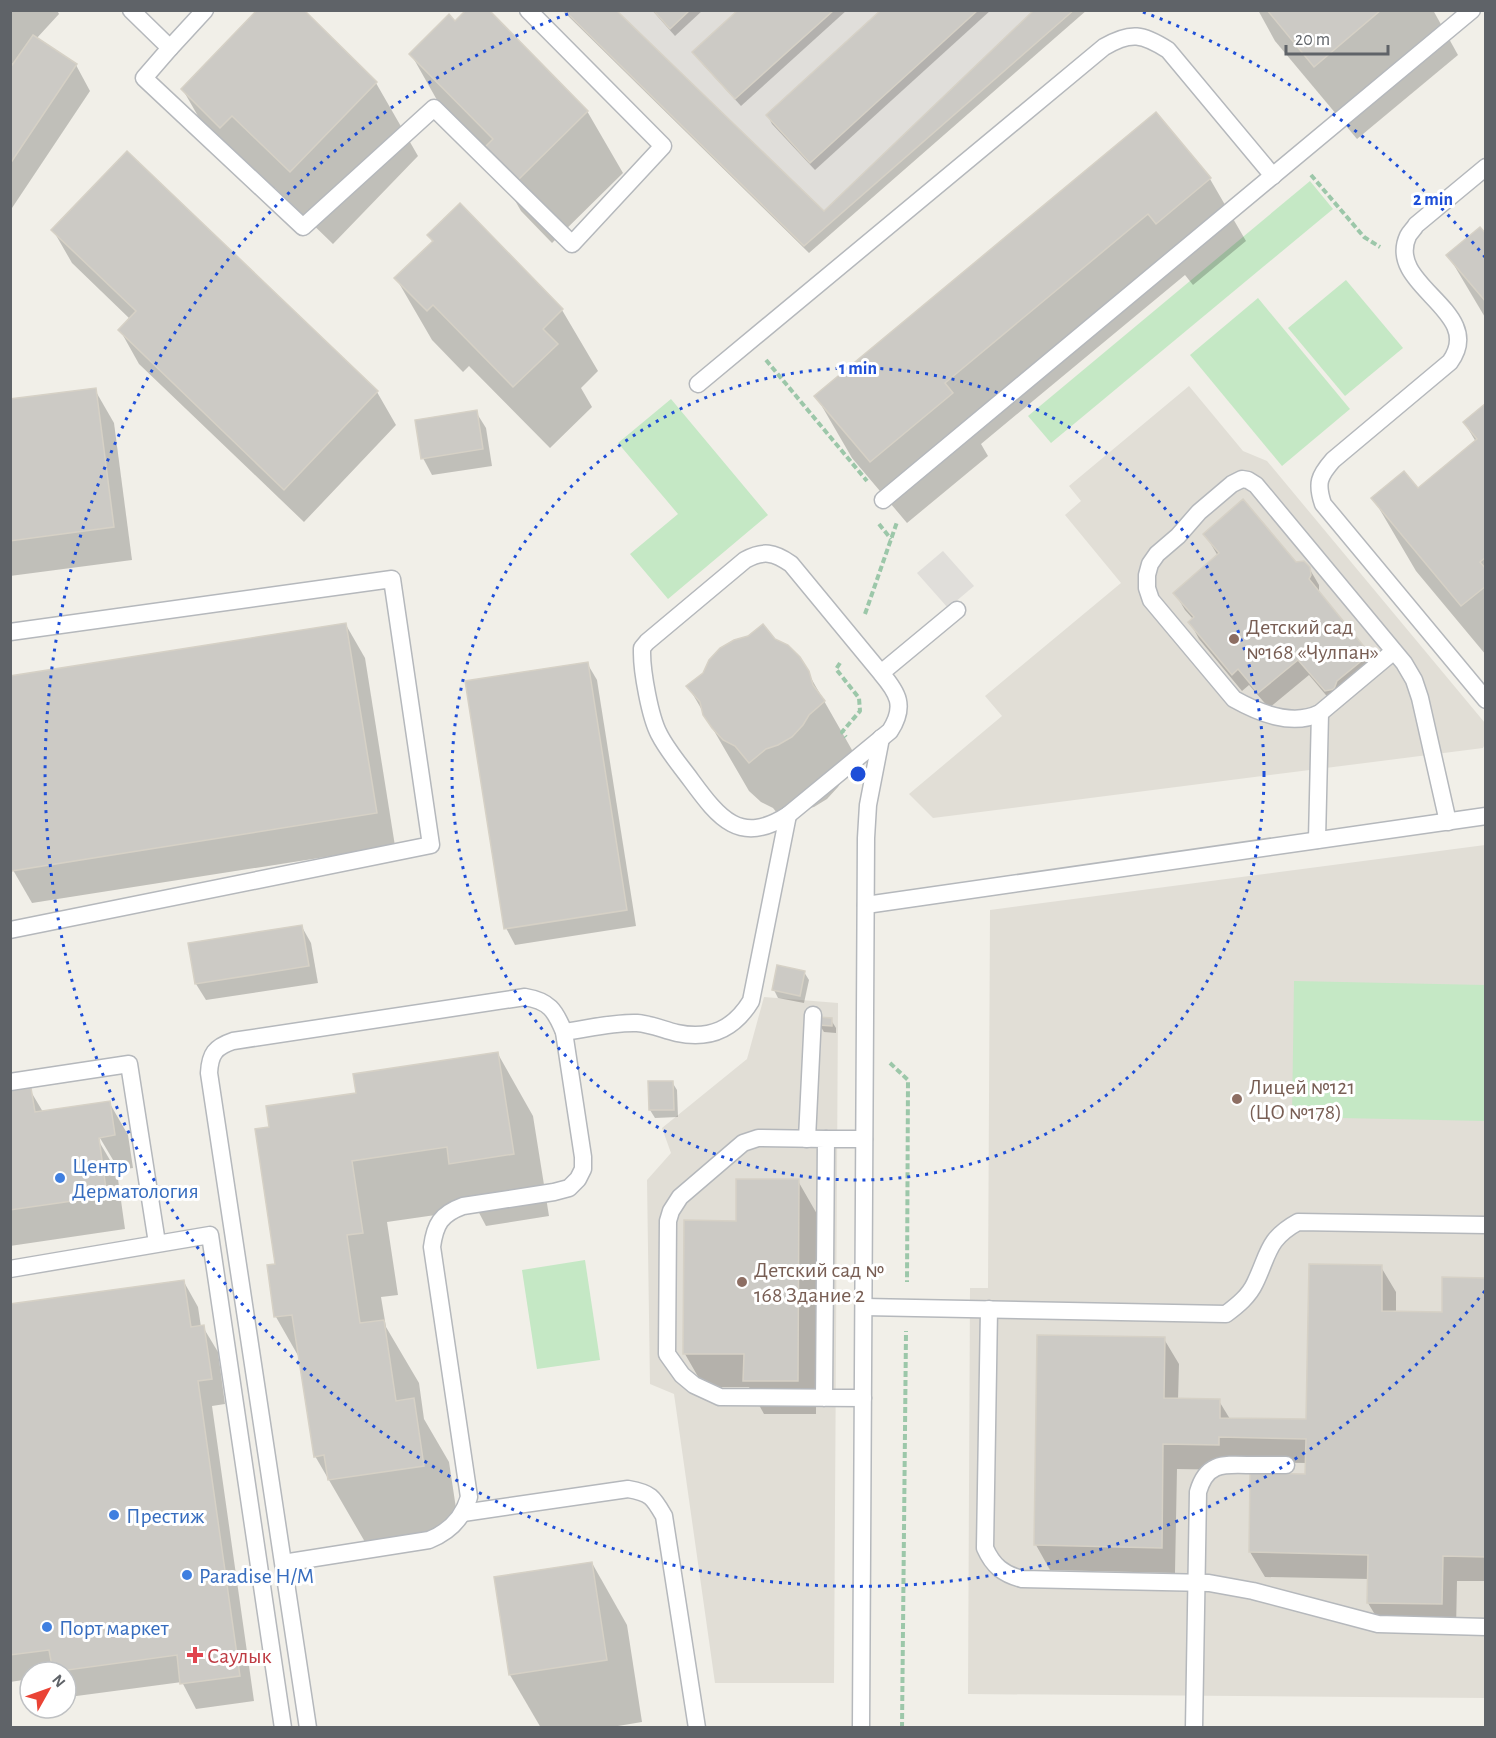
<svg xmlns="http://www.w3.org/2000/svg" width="1496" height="1738" viewBox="0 0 1496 1738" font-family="'Alegreya Sans',sans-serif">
  <rect width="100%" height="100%" fill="#f1efe8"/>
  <!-- industrial -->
  <g fill="#e0deda">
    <path d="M564,11H1074L804,246Z"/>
    <path d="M943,551L974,586L948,608L917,573Z"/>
  </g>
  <!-- education -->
  <g fill="#e1ded6">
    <path d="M1189,386L1243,451L1267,461L1485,723V744L1483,748L933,818L909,794L1002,716L985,696L1121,583L1065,515L1081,501L1069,486Z"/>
    <path d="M1485,845V1698L968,1694L970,1288H988L990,910Z"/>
    <path d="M764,997L838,1003L834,1683H715L674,1394L650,1384L647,1180L671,1153L662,1128L747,1059Z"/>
  </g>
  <!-- green -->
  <g fill="#c5e8c5">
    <path d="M1310,181L1333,209L1051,443L1028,416Z"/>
    <path d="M1346,280L1403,348L1345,396L1288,328Z"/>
    <path d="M1258,298L1350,409L1282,466L1190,355Z"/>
    <path d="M671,399L768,515L668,599L630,554L678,514L618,443Z"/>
    <path d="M1294,981L1485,985V1121L1292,1117Z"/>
    <path d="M585,1260L600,1360L537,1369L522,1270Z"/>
  </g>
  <!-- shadow -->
  <g fill="#0003">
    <path d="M10,10H57L59,14L36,39L76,65L90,91L10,211V71L15,61L10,66Z"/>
    <path d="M562,10H614L824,213L1036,10H1087L809,253Z"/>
    <path d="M652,10H703L675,36Z"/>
    <path d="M740,10H847L741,106L699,60L694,52Z"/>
    <path d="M884,10H991L815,170L772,124L768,116Z"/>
    <path d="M1258,10H1433L1458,55L1357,139L1275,41Z"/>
    <path d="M455,23L587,111L623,173L552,243L521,211L494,164L446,116L411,54Z"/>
    <path d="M376,83L418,156L333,244L275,188L263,200L225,163L183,90Z"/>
    <path d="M1156,114L1210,179L1246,241L1193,285L1185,275L981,444L988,456L907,523L852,458L816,396Z"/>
    <path d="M53,230L377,392L396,425L304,522L139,364L120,330L130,319L72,263Z"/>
    <path d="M429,235L562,310L598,371L581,388L592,407L550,448L469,366L463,372L432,340L396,278L433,243Z"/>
    <path d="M1486,237V319L1448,255Z"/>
    <path d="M95,390L114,423L132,560L10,576V401Z"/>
    <path d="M1486,405V655L1416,571L1373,498L1418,490L1476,442L1464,422Z"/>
    <path d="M476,412L486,428L492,466L432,475L423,458Z"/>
    <path d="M1205,534L1309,568L1319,585V594L1368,655L1378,671L1346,698L1343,706L1336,707L1309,675L1269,708L1249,685L1242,691L1199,639L1190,622L1193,619L1185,610L1175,593L1218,556Z"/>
    <path d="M346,625L365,658L395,846L32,903L13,870L10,857V678Z"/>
    <path d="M774,640L807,671L860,764L844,777L838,787L827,799L814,807L802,810L786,824L773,808L761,802L749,791L688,686Z"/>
    <path d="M587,663L597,680L636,926L515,945L506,928Z"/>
    <path d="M302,927L311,943L318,983L206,1000L196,984Z"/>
    <path d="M804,972L809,980L804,1003L778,998L774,990Z"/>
    <path d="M831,1020L836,1028V1033L824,1032L819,1024Z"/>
    <path d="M498,1054L533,1116L549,1216L486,1226L477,1209L387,1222L398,1295L381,1297L386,1327L419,1383L424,1419L449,1462L459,1528L365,1542L315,1456L300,1359L276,1317L269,1266L277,1265L270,1129L357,1094Z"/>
    <path d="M672,1082L677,1090L678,1117L655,1118L650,1110L649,1083Z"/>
    <path d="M30,1090L43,1112L109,1102L128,1135L133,1168L119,1170L100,1138H97L117,1172L125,1229L10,1246V1093Z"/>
    <path d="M798,1181L817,1214L816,1414H764L749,1387H704L685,1354L737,1222Z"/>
    <path d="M1381,1267L1396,1292V1313L1443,1314L1486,1279V1581H1457L1456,1629L1383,1628L1368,1603L1369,1579L1265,1577L1250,1552L1306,1476L1307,1463L1233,1462V1470L1177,1469L1175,1573L1050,1570L1036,1545L1039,1337L1164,1339L1179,1364L1178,1400L1219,1401L1230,1419L1308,1421Z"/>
    <path d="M184,1282L198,1307L201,1327H203L218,1352L225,1404L212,1406L254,1701L196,1709L182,1682L69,1697L66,1692V1672H30V1679L10,1682V1306Z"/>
    <path d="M592,1563L627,1625L642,1722L606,1728H541L510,1675Z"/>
  </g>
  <!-- building -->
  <g fill="#cccac5" stroke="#d6d1c6" stroke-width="1.5">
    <path d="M257,10H304L377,82L290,172L232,116L220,128L181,89Z"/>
    <path d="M466,10H489L588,111L516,182L483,149L493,139L409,54L449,14L455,21Z"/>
    <path d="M564,10H616L824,211L1034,10H1074L804,246Z"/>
    <path d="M653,10H690L670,29Z"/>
    <path d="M738,10H834L735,99L692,52Z"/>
    <path d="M881,10H978L810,163L766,115Z"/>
    <path d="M1267,10H1381L1314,67Z"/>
    <path d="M33,35L77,64L10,164V68Z"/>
    <path d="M1156,112L1211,178L1156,224L1148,214L945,383L953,393L870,462L814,396Z"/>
    <path d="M127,151L378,391L284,490L118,330L136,311L51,230Z"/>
    <path d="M460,203L563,309L543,329L558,344L513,387L433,305L427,311L394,278L433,241L427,235Z"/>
    <path d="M1480,227L1486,234V302L1446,255Z"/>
    <path d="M96,388L114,527L10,541V399Z"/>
    <path d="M1486,403V557L1480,562L1486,569V586L1461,606L1371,498L1404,471L1418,488L1477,439L1463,422Z"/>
    <path d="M477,410L483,449L421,459L415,420Z"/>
    <path d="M1243,499L1296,562L1304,561L1310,567L1311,575L1309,579L1370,654L1337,681L1334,689L1325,691L1298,660L1258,693L1238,669L1232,675L1188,622L1194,617L1173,593L1219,553L1203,534Z"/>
    <path d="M346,623L377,813L11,871L10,676Z"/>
    <path d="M763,624L775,639L788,645L800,657L809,671L813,685L825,701L809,715L803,725L792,737L778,745L766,749L749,763L735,746L723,740L712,728L703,715L700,702L686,686L703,673L709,660L720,648L734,640L748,636Z"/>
    <path d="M588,662L627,910L504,929L465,681Z"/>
    <path d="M302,925L309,966L195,984L188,943Z"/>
    <path d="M777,965L805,971L800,996L772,990Z"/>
    <path d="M818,1017L832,1018V1026L818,1025Z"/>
    <path d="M498,1052L514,1154L449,1164L447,1147L352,1161L363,1233L347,1235L360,1323L384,1320L396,1401L414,1398L424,1466L328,1480L324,1455L314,1457L292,1315L274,1317L267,1265L275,1264L255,1129L269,1127L266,1106L356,1093L353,1074Z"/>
    <path d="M648,1081H673L674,1110H649Z"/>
    <path d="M31,1088L35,1112L110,1101L115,1135L99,1138L107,1196L10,1210V1091Z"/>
    <path d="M736,1179H799L798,1381H743L744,1354H683L684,1220L736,1221Z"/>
    <path d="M1309,1264L1382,1265V1311L1442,1312V1277L1486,1278V1557L1443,1556L1442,1604L1367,1603L1368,1555L1249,1552L1250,1473L1305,1474L1306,1439L1219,1437V1445L1163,1444L1162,1548L1034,1545L1037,1335L1165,1337L1164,1398L1220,1399V1418L1306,1419Z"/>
    <path d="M184,1280L191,1327L204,1325L212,1379L198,1381L240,1676L180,1684L177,1655L53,1672L49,1650L10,1655V1304Z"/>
    <path d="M592,1562L607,1660L509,1675L494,1577Z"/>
  </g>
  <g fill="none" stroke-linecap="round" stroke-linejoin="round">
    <!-- lane casing -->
    <g stroke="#b5b8bc" stroke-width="19">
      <g id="lane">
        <path d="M131,10L170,48L205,10"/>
        <path d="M170,48L144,78L303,227L434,108L572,244L663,146L528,10"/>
        <path d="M1486,167L1416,225C1414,229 1410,232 1408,236C1385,286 1487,311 1450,362L1333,460C1319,476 1316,483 1323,504L1486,700"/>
        <path d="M698,384L1104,47C1131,31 1143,34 1168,50L1273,176"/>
        <path d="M883,500L1472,10"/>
        <path d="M10,632L392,579L431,845L10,930"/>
        <path d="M1394,651L1320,713C1292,727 1259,713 1234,699L1151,600L1147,588V575L1150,564L1157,554L1178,536L1199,512L1232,484L1242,479L1248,480L1256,485L1404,663L1414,680L1420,698L1448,822"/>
        <path d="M881,673L791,564C774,552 763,550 745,560L647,642L642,648V653C642,672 650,717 659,734C667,750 680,765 691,780C719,818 740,846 788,815L890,731C906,706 898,693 881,673L957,610"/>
        <path d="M1317,840L1320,713"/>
        <path d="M866,905L1486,816"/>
        <path d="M564,1032C587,1029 613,1022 637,1023C651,1024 664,1030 677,1033C710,1040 734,1029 751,1001L788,815"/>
        <path d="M10,1082L129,1064L157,1243"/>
        <path d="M807,1139L813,1015"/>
        <path d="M826,1139H864"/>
        <path d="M10,1269L210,1235L283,1728"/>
        <path d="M864,1307L1226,1314C1238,1305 1249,1296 1255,1283C1269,1254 1267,1239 1298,1222L1486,1225"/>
        <path d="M989,1309L985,1548C993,1566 1003,1574 1022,1579L1209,1583L1253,1591L1378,1624L1486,1627"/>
        <path d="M824,1398L826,1139L758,1138L743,1143L680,1197L671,1211L668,1221L667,1354L682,1375L694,1385L720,1397L863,1398"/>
        <path d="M463,1513L628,1489C651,1493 653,1497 664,1516L697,1728"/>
        <path d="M283,1563L209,1073C210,1054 215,1047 233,1041L525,997C549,1001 555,1010 564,1032L583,1157V1169L578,1179L569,1188L554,1192L463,1206C441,1214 435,1224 432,1247L469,1497C463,1518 449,1532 429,1540L283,1563L308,1728"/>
        <path d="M861,1728L866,838L868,805L881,738"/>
        <path d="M1194,1728L1198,1492C1206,1464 1221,1464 1247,1465C1260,1465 1273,1465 1286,1465"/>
      </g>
    </g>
    <!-- path -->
    <g stroke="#9cc7a9" stroke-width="4" stroke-dasharray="6 3" stroke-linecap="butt">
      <path d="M1311,175L1364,237L1380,247"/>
      <path d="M766,360L867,481"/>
      <path d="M879,524L891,539"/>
      <path d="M865,614L897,522"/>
      <path d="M840,663L836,669L859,698L860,711L842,732L846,737"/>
      <path d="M890,1063L908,1080L907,1282"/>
      <path d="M902,1728L906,1331"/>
    </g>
    <!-- lane -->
    <use href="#lane" stroke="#fff" stroke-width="16"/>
  </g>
  <!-- distance rings -->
  <g fill="none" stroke="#1d4ed8" stroke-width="3" stroke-dasharray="3 6">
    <circle cx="858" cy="774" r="406"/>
    <path d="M1485 1291A813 813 0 1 1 573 12M1143 12A813 813 0 0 1 1485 257"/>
  </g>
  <!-- markers -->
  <g fill="#8d6e63" stroke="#fff" stroke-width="2">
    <circle cx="1234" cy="639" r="6"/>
    <circle cx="1237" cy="1099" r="6"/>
    <circle cx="742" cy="1282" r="6"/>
  </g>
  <g fill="#3f7fe0" stroke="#fff" stroke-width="2">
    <circle cx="60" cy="1178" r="6"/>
    <circle cx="114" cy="1515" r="6"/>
    <circle cx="187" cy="1575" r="6"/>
    <circle cx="47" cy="1627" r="6"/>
  </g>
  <path fill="#e0444e" stroke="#fff" stroke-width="2" d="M192 1646h6v6h6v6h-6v6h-6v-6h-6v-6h6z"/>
  <g text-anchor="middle" stroke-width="6" stroke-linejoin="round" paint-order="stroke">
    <!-- education labels -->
    <g font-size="22" fill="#785e54" stroke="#fff" text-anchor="start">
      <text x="1246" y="634">Детский сад<tspan x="1246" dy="25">№168 «Чулпан»</tspan></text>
      <text x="1249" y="1094">Лицей №121<tspan x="1249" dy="25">(ЦО №178)</tspan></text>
      <text x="754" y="1277">Детский сад №<tspan x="754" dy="25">168 Здание 2</tspan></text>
    </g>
    <!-- shop labels -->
    <g font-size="22" fill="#366cbe" stroke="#fff" text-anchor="start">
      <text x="72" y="1173">Центр<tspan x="72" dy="25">Дерматология</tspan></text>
      <text x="126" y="1523">Престиж</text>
      <text x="199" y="1583">Paradise H/M</text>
      <text x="59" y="1635">Порт маркет</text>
    </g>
    <!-- health labels -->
    <g font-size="22" fill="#be3a42" stroke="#fff" text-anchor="start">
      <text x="207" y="1663">Саулык</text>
    </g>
  </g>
  <circle cx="858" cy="774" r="9" fill="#1d4ed8" stroke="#fff" stroke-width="3"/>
  <g font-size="18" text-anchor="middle" font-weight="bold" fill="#1d4ed8" stroke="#fff" stroke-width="6" stroke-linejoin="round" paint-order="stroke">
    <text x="1433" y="205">2 min</text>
    <text x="858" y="374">1 min</text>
  </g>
  <!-- border -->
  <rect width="1496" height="1738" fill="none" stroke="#5f6368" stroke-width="24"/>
  <!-- north arrow -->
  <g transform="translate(48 1690) rotate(50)"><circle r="28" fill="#ffffff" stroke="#bfc1c3" stroke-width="1.5"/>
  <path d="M0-4.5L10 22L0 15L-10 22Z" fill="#ea4335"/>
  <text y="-9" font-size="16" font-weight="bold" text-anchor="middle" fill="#5f6368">N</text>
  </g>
  <!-- scale -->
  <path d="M1286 45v9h102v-9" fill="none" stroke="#5f6368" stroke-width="3"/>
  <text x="1295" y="45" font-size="18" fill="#5f6368" stroke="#ffffff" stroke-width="4.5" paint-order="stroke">20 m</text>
</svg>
